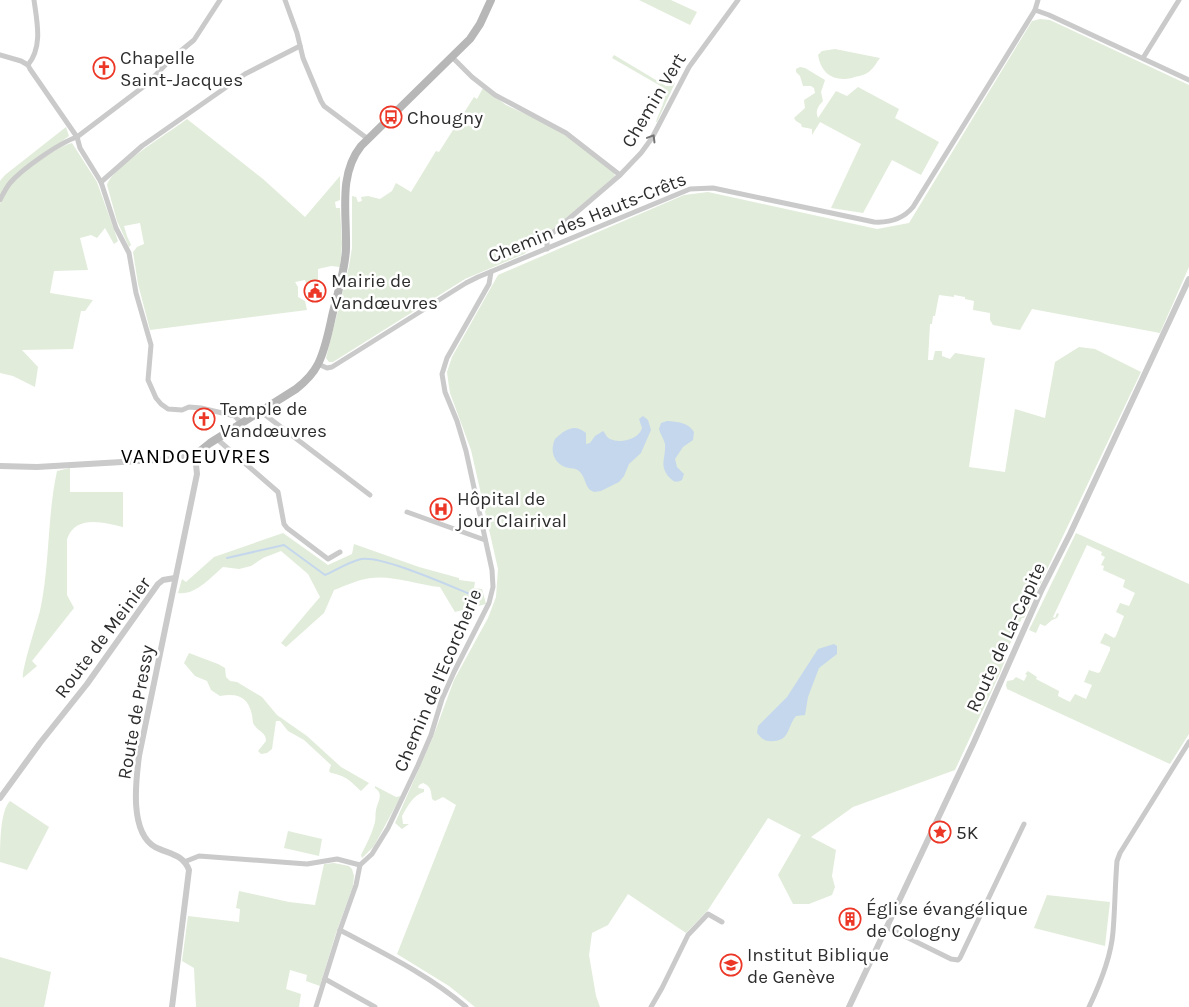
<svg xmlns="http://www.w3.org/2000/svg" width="1189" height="1007" viewBox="0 0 1189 1007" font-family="Karla,sans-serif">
  <rect width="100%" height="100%" fill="#fff"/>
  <!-- green -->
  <g fill="#e1ecda">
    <path d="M639,0H671L697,12L690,25Z"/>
    <path d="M1040,19L1050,20L1189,85V267L1160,333L1032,309L1020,330L993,325L990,320V313L973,310L974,301L965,299V297L954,295V297L939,295L935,316H933L932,324H930L928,360H933L935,351H942V356L950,359L955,353L985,358L969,467L1005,472L1015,409L1045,418L1055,362L1079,347L1095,349L1141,372L1024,618H1022L1004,657L1006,658L1000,673L955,770L853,807L811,837L836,850L832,876L835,887L832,895L809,904H793L778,875L801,835L768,818L708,910L686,933L628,894L608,925L592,933L589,955L596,996L600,1007H475L449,986L397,954L456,805L443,797L435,801L432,799C431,791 431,786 423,783L419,785L418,788L424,789V792C413,795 407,807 402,816L403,824H409L402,829L395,823L433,737L454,680L488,618L496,597L498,569L471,450L450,393L448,380L447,372L452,357L498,275L684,195L708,192L877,229L909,223L1032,21Z"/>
    <path d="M835,49L880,58C876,63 873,70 867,73C863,76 857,76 852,78C834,82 821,74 818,55L822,51Z"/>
    <path d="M614,55L666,86H671L673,82L675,83L657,122H656C659,112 668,98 664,88L612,58Z"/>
    <path d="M800,67L805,68L825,80L821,92L823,101C818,106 815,111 818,118L836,91L847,96L858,87L899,109L895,118L939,142L921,175L892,160L863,213L831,208L861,144L820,122L812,135V129L802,127L801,124L796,121L794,118L805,108L804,100L815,93L814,88L811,86H803L800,76L796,72V69Z"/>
    <path d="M483,88L506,105L541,121L576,142L614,173L615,176L524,254L465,279L333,362H329L326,358L349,266L352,248V196L356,197L358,202L362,201L361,197L368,196L380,199L392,191L396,183L411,192L436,151L439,152L474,97L477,99Z"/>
    <path d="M187,119L263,179L305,217L340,176V200L335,202L336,208H340L342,244L340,267L331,266L318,269V282L306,283L305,280L295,282L298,287V297L305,301L307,310L150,330L138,284L133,252L137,247L144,244L140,223L124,226L127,236L131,245L129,247L117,221L107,185C113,166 169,133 187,119Z"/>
    <path d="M66,127L69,136L19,173L0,196V181L5,175Z"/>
    <path d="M72,143L97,182L118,241L114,244L105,228L97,238L91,235L80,238L88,270L54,271L50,293L93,300L85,311H81L73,349L22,350L38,367L35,387L13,376L0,373V204C3,198 6,191 10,186C18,175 59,145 72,143Z"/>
    <path d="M70,468V492H123V527C104,523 76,514 67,539V595L74,608L32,661L37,666L23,678C21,672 37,622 40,611C50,565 47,517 57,471Z"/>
    <path d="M283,533L328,565L352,554L354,544L419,567L459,578V580L475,582L474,588L482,589L486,604L455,612L440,587C419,585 391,575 371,578C359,579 345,586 334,590L324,613L286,647L281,643L320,597L308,574L281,551L263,558L251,566L239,569L223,567C211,577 195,596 178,593L182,579L186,582L214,557Z"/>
    <path d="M1076,533L1189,584V734L1170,764L1007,689L1006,685L1007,681L1013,680L1016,677L1024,681L1027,675L1025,674L1028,671L1037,677L1036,679L1059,691L1058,696L1070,702L1075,694L1086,699L1092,685L1084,682L1089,670L1098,673L1100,672L1110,650V647L1100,643L1105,633L1114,638L1116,636L1124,616L1116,612L1120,603L1129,606L1135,593L1123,587L1125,580L1103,570L1104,566L1101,565L1105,557L1101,555L1102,552L1087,545L1053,617L1055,618L1057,613L1059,614L1057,618L1052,620L1045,626L1040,624L1036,633L1029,630Z"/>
    <path d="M189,653L218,664L225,668L226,677L230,681L237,682L262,697L277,715L307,736L341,767L369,783L361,791C350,781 347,776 331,773L329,771L331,765L304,740L288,731L280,721H276L272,749L267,753L261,754L258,751L266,741C266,732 259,732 255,726C252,723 253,719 252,715C248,696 237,693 220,696L211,690L207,681L195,676L184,663Z"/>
    <path d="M375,786L396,797L401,796L374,846L362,858L361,855C367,843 372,834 375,822C376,817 375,813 376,810C378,801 384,794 375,788Z"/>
    <path d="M10,801L49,827L27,870L0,862C0,844 0,811 10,801Z"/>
    <path d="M288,831L322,839L319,856L284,848Z"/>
    <path d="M334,863L349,866L352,869L354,876L353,886L336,933L320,986L306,981L307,975L290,970L286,989L301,994L299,1007H196L194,968L182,961L188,916L239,922L240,909L236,908L239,891L289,902L315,905L324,864Z"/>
    <path d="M1047,895L1110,902L1105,946L1034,928Z"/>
    <path d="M0,957L51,972L44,1007H0Z"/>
  </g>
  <!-- water -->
  <g fill="#c5d7ed">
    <path d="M643,416L648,420L651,430L641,453L629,464L624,476L619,482L601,491L594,492L590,490C585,485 585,477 580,472C576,467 570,469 565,467C553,462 550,450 555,439C565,430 574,423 586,433V444L590,443L595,436L603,431C606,434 606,437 610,439C621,444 639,439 642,428L639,419Z"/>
    <path d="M667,421C678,422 688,422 694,432L693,440L683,447L675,459L677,467L684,474L682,480C678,482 675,483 671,479C658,466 666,459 665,444C664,439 660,434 659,429L661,423Z"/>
    <path d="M834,644L837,646V654L819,668L808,697L805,715L796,716C787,727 790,740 774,741C765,742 762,739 757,733L758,726L787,697L818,649Z"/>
  </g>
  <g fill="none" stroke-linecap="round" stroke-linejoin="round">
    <!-- stream -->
    <path stroke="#c5d7ed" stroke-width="2" d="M227,558L284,545L325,575C336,570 349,562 361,559C382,555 452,587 475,596"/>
    <!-- minor -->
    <g stroke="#cacaca" stroke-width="5">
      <path d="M285,0L297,33L303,58L321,101L324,106L368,139"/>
      <path d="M1035,10L1049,15L1189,80"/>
      <path d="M0,55L21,61L28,65L30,69L77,137L80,148L101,182L116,228L129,253L136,293L151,345L148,380L156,398L161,404L168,409L182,410L189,407L201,408L235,416L241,423"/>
      <path d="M452,57L472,77L495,95L566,133L620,175"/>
      <path d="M1143,58L1179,0"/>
      <path d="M28,65C43,46 37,22 34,0"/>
      <path d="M101,182L142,146L245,74L300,46"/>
      <path d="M0,200C3,194 6,188 10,183C22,169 59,143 77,137L147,84L171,59L194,40L220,0"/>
      <path d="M547,249V240L550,235L620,175L641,153L652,138L689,67L738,0"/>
      <path d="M318,364L327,368L332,367L466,283L478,277L690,189L713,188L874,222C890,223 903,219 913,207L1035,10L1038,0"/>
      <path d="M260,411L370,495"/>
      <path d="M217,439L278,492L284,524L287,528L328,559L340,552"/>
      <path d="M407,512L485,540"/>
      <path d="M184,862L199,856L307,864L337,859L360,865"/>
      <path d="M886,927L951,959L958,960L960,958L1024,824"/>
      <path d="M340,930C383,953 429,975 466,1007"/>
      <path d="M325,979L375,1007"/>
      <path d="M316,1007L340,930L356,885L360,865L372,854L388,828L418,765L431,735L442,699L454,672L489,603L493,587L492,570L466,451L457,421L445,392L442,374L447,358L489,284L491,272"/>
      <path d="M651,1007L662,988L688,935L708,914L722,922"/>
      <path d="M1089,1007C1100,984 1111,958 1113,932C1115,909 1115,885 1117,861L1120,853L1189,742"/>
    </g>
    <!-- tertiary -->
    <g stroke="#cacaca" stroke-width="6">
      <path d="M0,466L37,467L173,459L195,455L197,474L139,756C136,780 129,832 155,847C169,854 183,854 189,870L172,1007"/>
      <path d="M0,798L40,743L87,684L158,584L163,580L175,578"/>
      <path d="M849,1007L974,742L1041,591L1070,534L1189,279"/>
    </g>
    <!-- secondary -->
    <path stroke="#b7b7b7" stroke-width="8" d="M195,455L210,443L296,389C305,382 313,374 318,364C326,348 329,329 333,312C338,292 345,270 346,249C347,214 338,175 361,146L470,39L480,24L491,0"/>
  </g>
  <!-- one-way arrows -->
  <defs><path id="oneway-chevron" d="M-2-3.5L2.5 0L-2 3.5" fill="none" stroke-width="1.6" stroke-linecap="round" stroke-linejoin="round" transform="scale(1.25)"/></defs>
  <use stroke="#747474" href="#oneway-chevron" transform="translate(652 138) rotate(-59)"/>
  <!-- icons -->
  <defs>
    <g id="church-ring" transform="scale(1.125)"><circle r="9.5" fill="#fff" stroke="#ec3727" stroke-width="1.5"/><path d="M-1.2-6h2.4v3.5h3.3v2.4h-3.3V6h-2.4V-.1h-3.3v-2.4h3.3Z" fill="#ec3727"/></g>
    <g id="bus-ring" transform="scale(1.125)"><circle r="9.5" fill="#fff" stroke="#ec3727" stroke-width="1.5"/><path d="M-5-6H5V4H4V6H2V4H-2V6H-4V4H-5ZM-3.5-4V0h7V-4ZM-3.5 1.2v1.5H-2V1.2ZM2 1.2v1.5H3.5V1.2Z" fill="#ec3727"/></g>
    <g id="civic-ring" transform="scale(1.125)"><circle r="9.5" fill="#fff" stroke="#ec3727" stroke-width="1.5"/><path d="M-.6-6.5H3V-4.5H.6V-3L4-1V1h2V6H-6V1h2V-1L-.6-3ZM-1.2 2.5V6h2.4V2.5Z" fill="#ec3727"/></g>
    <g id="hospital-ring" transform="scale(1.125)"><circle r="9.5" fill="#fff" stroke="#ec3727" stroke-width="1.5"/><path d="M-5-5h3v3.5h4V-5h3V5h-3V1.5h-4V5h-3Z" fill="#ec3727"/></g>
    <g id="sight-ring" transform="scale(1.125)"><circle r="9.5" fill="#fff" stroke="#ec3727" stroke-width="1.5"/><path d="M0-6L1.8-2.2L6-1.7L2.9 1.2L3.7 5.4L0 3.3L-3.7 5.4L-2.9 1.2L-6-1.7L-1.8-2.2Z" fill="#ec3727"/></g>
    <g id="building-ring" transform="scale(1.125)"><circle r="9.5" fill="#fff" stroke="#ec3727" stroke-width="1.5"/><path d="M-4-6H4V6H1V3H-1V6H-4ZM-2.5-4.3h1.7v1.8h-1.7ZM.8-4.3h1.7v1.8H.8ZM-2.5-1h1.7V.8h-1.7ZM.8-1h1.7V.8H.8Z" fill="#ec3727"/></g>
    <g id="university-ring" transform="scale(1.125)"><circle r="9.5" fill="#fff" stroke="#ec3727" stroke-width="1.5"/><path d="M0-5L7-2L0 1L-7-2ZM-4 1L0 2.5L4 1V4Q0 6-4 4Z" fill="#ec3727"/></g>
  </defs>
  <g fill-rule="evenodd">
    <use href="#church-ring" x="104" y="68"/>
    <use href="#bus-ring" x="391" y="117"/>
    <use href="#civic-ring" x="315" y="291"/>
    <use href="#church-ring" x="204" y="419"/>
    <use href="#hospital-ring" x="441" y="509"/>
    <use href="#sight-ring" x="940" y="832"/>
    <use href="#building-ring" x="850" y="919"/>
    <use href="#university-ring" x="731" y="965"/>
  </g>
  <g text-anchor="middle" stroke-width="5" stroke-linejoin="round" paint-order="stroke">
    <!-- poi labels -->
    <g font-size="19" fill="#2d2d2d" stroke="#fff" text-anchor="start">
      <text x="120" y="64">Chapelle<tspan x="120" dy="22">Saint-Jacques</tspan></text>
      <text x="407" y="124">Chougny</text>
      <text x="331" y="287">Mairie de<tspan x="331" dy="22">Vandœuvres</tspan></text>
      <text x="220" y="415">Temple de<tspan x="220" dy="22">Vandœuvres</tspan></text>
      <text x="457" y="505">Hôpital de<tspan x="457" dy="22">jour Clairival</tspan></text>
      <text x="956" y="839">5K</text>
      <text x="866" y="915">Église évangélique<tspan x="866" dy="22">de Cologny</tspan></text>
      <text x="747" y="961">Institut Biblique<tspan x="747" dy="22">de Genève</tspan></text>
    </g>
    <!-- street labels -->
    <g font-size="19" fill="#2d2d2d" stroke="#fff">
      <text transform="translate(653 100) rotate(-59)" y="7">Chemin Vert</text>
      <text transform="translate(587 217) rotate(-22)" y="7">Chemin des Hauts-Crêts</text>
      <text transform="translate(102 637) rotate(-53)" y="7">Route de Meinier</text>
      <text transform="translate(1005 637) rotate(-65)" y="7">Route de La-Capite</text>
      <text transform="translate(437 680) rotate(-67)" y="7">Chemin de l'Ecorcherie</text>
      <text transform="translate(135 712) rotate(-80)" y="7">Route de Pressy</text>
    </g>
    <!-- quarter labels -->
    <g font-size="21" letter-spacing="1" fill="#000" stroke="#fff">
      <text x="196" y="463">VANDOEUVRES</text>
    </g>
  </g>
</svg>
